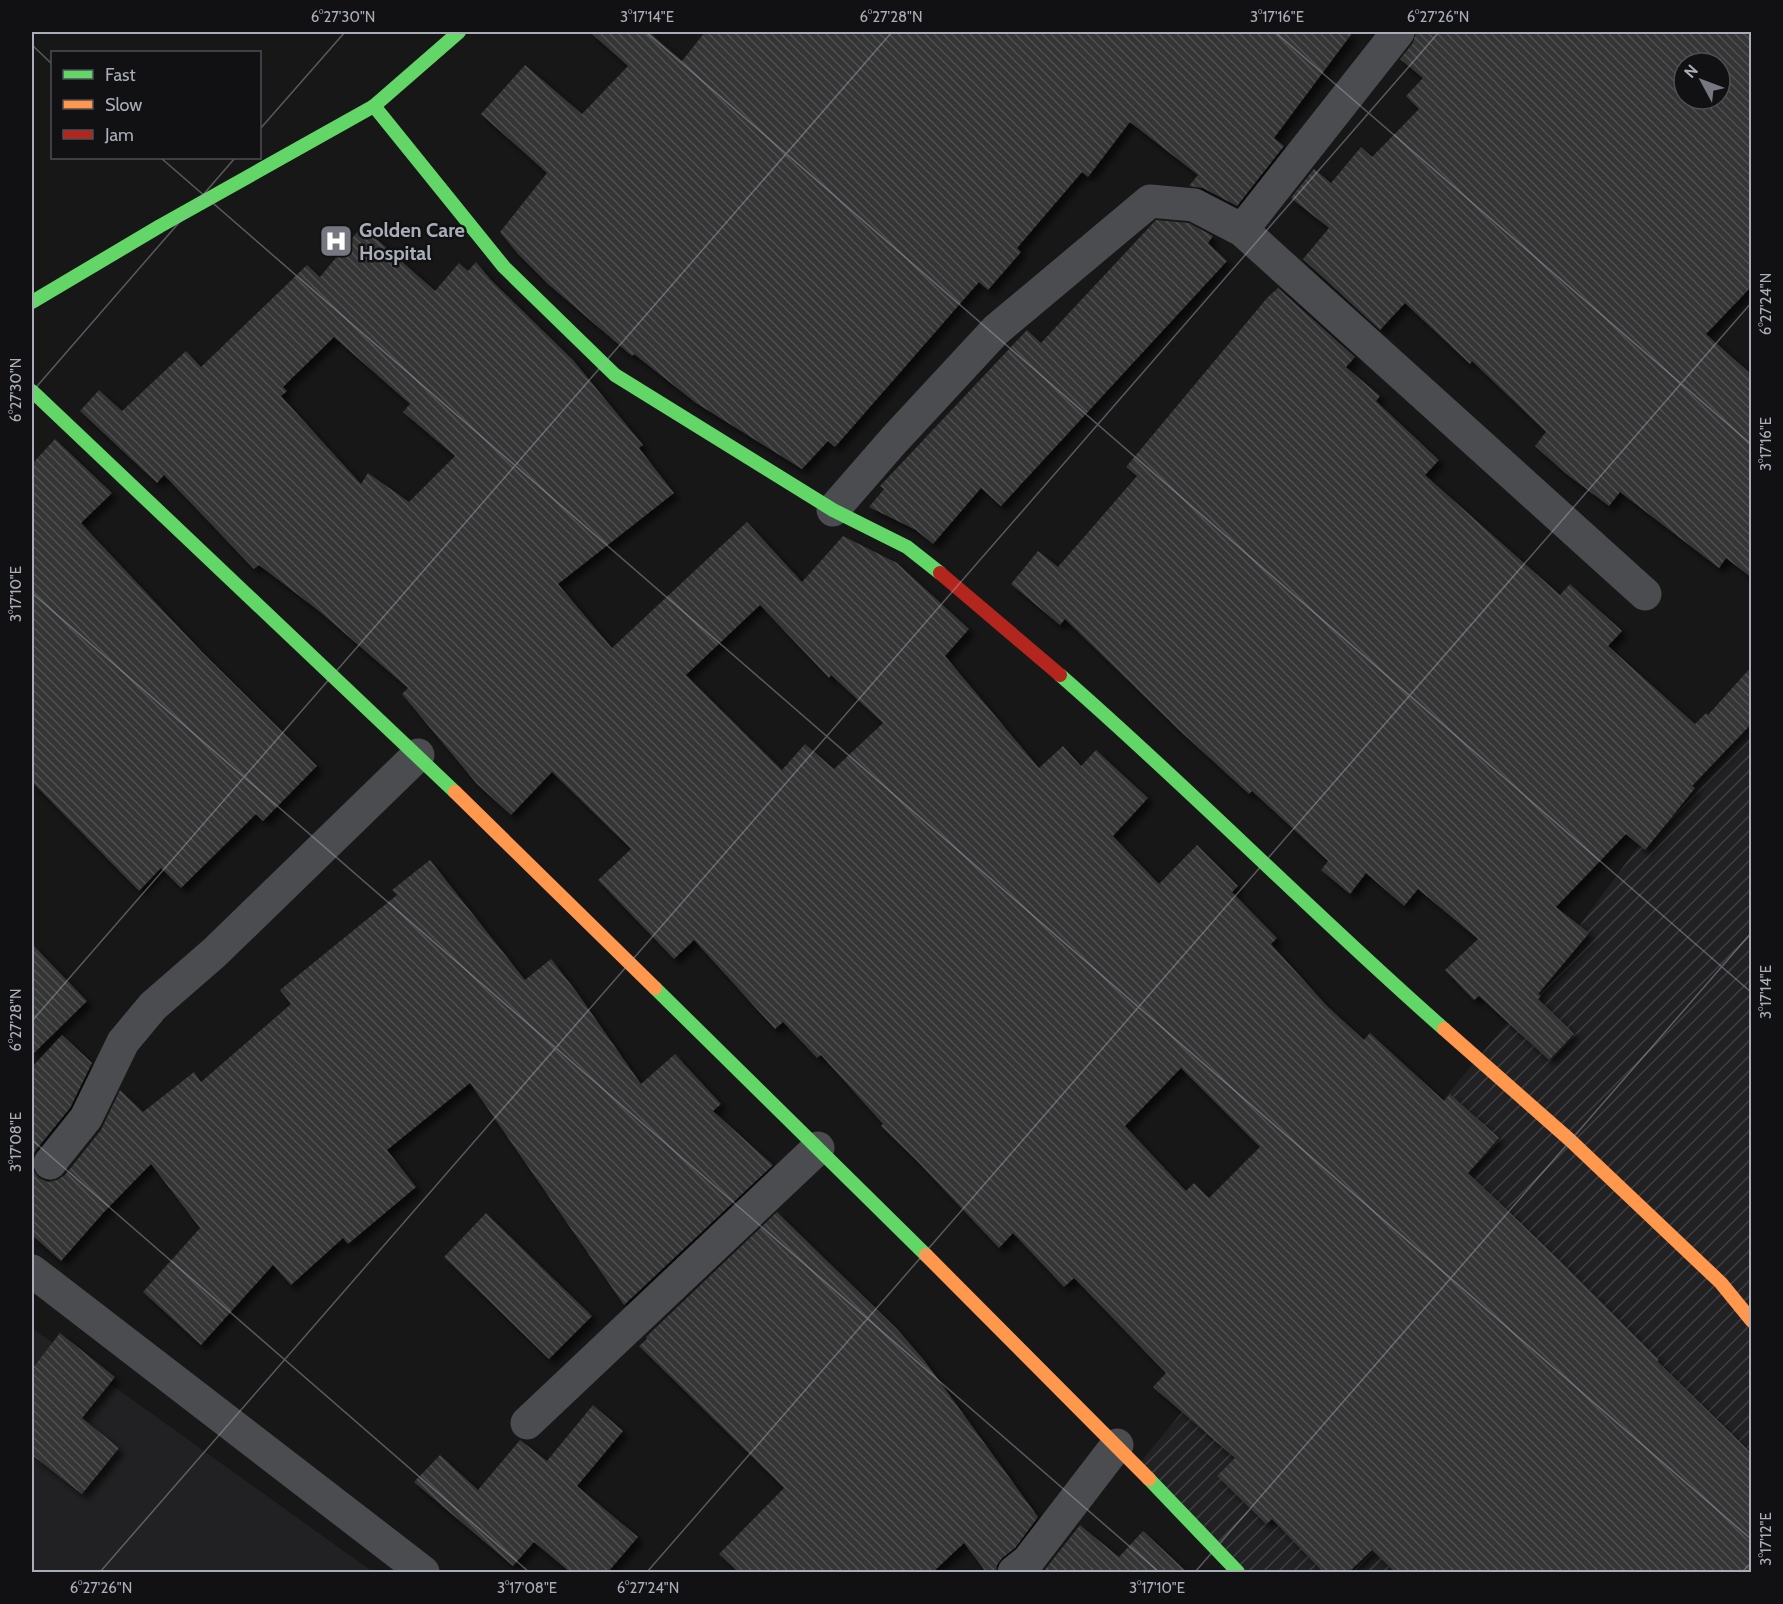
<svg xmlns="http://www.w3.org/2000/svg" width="1783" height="1604" viewBox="0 0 1783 1604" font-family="Cabin,sans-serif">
  <defs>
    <pattern id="industrial-furrows" width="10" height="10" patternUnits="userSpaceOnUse" patternTransform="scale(1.5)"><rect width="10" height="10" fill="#212123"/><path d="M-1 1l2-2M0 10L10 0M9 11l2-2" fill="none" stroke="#3e3f41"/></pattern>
    <pattern id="building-back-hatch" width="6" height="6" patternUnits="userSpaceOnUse" patternTransform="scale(1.5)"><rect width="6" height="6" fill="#353536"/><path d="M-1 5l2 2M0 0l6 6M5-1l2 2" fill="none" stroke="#4f5051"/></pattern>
    <filter id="shadow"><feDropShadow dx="5.5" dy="5.5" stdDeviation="3" flood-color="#0009"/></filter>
  </defs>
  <rect width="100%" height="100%" fill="#171717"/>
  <!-- built -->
  <path fill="#212123" d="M32,1328L373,1572H32Z"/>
  <!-- industrial -->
  <path fill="url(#industrial-furrows)" d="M1751,694V1572H1245L1137,1466L1509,1021Z"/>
  <!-- building -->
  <g fill="url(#building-back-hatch)" fill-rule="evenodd" filter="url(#shadow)">
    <path d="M590,32H649L682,61L705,32H1353L1274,138L1284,146L1237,206L1203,188L1189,186L1198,175L1130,122L1088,177L1082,172L1017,248L1021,252L988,290L979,282L835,447L828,441L802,469L696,403L634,354L632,356L548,284L518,254L500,232L547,173L481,114L525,65L582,114L628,66Z"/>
    <path d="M1416,32H1752V286L1706,334L1752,375V578L1726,558L1719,568L1620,492L1609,506L1565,473L1535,446L1546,432L1472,361L1470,364L1405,303L1380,330L1303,259L1329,228L1291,198L1314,169L1331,183L1361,147L1372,157L1419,109L1406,96L1423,78L1400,59L1413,43ZM1684,63H1720V99H1684Z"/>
    <path d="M1156,220L1189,223L1213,236L1208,243L1227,261L1001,506L981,488L933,544L916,530L869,507L884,489L880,486L1027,330L1041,343Z"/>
    <path d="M362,226L435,291L459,263L468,271L476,262L491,280L573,360L643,445L639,448L674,493L558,584L612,648L747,522L802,582L843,536L897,563L969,629L945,656L1039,768L1063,746L1081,766L1096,750L1148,798L1113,836L1159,884L1197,845L1238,886L1232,892L1277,938L1271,944L1327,1006L1364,1040L1370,1033L1444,1101L1450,1094L1499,1138L1468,1173L1555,1256L1659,1360L1657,1361L1752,1454V1572H1395L1372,1550L1349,1572H1323L1272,1519L1266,1524L1217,1476L1235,1458L1153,1387L1166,1373L1074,1278L1064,1287L1013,1233L999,1248L916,1160L881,1126L883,1124L821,1055L817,1058L783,1022L775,1029L694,940L674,959L598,880L631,849L552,772L511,815L477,784L402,694L408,688L319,611L259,565L254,569L164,475L157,483L80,411L99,390L122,411L186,351L201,367L307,265L320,277ZM334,337L410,404L403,412L455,456L409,502L368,473L361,484L281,396L287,391L283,387ZM760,605L829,678L831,675L883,723L834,769L805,744L782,770L686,675ZM1181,1068L1260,1147L1209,1198L1194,1183L1186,1191L1125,1126Z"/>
    <path d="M1278,288L1355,357L1346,367L1380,396L1376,401L1439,460L1425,475L1560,595L1570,584L1622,631L1608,646L1695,724L1706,713L1708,715L1752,666V723L1692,786L1695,788L1645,850L1626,834L1556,907L1589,933L1538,994L1541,996L1538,999L1574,1034L1549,1060L1479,996L1474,1000L1445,970L1478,939L1418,889L1404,906L1366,873L1350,894L1321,870L1328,861L1252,791L1249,794L1179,730L1065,619L1060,625L1011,584L1038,551L1058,567L1137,476L1126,467L1267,298Z"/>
    <path d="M55,439L112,493L81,523L202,652L317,766L263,821L256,814L181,888L161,868L139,891L32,782V464Z"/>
    <path d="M430,860L525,980L551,959L576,991L641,1084L675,1054L721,1104L713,1111L773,1165L624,1305L470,1083L387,1150L416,1187L348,1244L343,1238L291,1285L273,1265L201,1345L143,1292L200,1228L151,1164L104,1212L61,1261L32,1235V1161L33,1170L39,1178L48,1182L57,1180L65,1175L101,1130L120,1090L143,1112L194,1072L201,1082L291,1004L280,990L397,895L392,890Z"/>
    <path d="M32,944L87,1001L32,1055Z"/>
    <path d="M62,1035L92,1063L70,1108L35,1151L32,1160V1067Z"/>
    <path d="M777,1212L897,1329L924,1360L1038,1517L1015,1548L1002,1558L997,1565L996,1572H986L964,1543L933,1572H738L719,1554L784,1488L639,1346L647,1339L646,1337Z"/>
    <path d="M486,1213L592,1316L549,1359L444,1257Z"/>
    <path d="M60,1333L115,1377L82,1418L119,1448L82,1494L32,1455V1369Z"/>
    <path d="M593,1405L623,1431L577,1486L638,1537L608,1572H570L534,1542L513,1566L414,1482L440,1455L478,1490L520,1440L547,1461Z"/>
    <path d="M1080,1525L1119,1557L1143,1531L1187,1572H1043Z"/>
  </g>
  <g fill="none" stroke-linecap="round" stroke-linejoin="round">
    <!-- street -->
    <g stroke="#4b4c50" stroke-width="33">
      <path d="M1242,230L1398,32"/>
      <path d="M833,510L894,440L996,330L1150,201L1194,205L1242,230L1645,594"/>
      <path d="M50,1163L86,1118L123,1042L153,1006L214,953L418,755"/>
      <path d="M32,1271L423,1572"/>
      <path d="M527,1423L818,1148"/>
      <path d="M1014,1572L1028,1561L1117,1445"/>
    </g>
    <!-- fast -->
    <g stroke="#63d668" stroke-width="14">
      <path d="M374,106L504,267L615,375L833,510L907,547L940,573"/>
      <path d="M32,302L160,226L374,106L459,32"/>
      <path d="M32,391L455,792"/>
      <path d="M1060,675C1192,790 1313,914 1444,1029"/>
      <path d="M655,988L926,1255"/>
      <path d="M1149,1479L1238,1572"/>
    </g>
    <!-- slow -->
    <g stroke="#ff974d" stroke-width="14">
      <path d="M455,792L655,988"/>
      <path d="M1444,1029L1570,1140L1721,1283L1752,1321"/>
      <path d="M926,1255L1149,1479"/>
    </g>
    <!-- jam -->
    <path stroke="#b3261e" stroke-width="14" d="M940,573L1060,675"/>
  </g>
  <!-- ticks -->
  <path fill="none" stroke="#a8adb8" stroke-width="1.5" stroke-opacity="0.45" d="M646,32L1752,993M1275,32L1752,445M32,45L52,64M260,129L345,32M161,158L1752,1540M32,392L235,158M32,593L1159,1572M32,1021L892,32M32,1140L529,1572M100,1572L1439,32M647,1572L1752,302M1195,1572L1752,932M1742,1572L1752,1562"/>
  <!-- icons -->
  <defs>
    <g id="hospital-square" transform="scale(1.725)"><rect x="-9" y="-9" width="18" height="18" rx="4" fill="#757880" stroke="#111113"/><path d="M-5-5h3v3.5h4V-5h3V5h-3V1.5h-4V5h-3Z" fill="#fff"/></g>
  </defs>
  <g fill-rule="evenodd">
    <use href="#hospital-square" x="336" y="241"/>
  </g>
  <g text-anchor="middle" stroke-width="5" stroke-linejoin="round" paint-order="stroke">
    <!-- poi labels -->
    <g font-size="20" font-weight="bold" fill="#a8adb8" stroke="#111113" text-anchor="start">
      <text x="359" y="237">Golden Care<tspan x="359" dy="23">Hospital</tspan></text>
    </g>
  </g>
  <!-- border -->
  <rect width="1783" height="1604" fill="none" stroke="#111113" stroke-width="66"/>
  <!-- legend -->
  <rect x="51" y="51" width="210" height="108" fill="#111113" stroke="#4d4f55" stroke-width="1.5"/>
  <rect x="63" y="70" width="30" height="9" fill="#63d668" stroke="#4d4f55" stroke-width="1.5"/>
  <text x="105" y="81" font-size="18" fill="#a8adb8">Fast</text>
  <rect x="63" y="100" width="30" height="9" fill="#ff974d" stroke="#4d4f55" stroke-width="1.5"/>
  <text x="105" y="111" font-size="18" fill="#a8adb8">Slow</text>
  <rect x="63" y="130" width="30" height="9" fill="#b3261e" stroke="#4d4f55" stroke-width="1.5"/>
  <text x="105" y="141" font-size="18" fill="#a8adb8">Jam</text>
  <!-- north arrow -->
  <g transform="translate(1702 81) rotate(311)"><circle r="28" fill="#111113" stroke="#4d4f55" stroke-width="1.5"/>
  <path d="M0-4.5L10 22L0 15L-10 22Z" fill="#757880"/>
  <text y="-9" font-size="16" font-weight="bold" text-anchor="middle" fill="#a8adb8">N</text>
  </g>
  <rect x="33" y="33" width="1717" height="1538" fill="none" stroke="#a8adb8" stroke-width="2"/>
  <g font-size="15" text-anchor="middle" fill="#a8adb8">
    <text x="343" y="22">6°27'30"N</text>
    <text x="647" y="22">3°17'14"E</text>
    <text x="891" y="22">6°27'28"N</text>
    <text x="1277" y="22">3°17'16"E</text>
    <text x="1438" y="22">6°27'26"N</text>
    <text transform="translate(1766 304) rotate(-90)" y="5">6°27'24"N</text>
    <text transform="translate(16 390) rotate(-90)" y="5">6°27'30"N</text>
    <text transform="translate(1766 444) rotate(-90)" y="5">3°17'16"E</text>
    <text transform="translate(16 594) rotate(-90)" y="5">3°17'10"E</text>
    <text transform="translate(1766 992) rotate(-90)" y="5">3°17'14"E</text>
    <text transform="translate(16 1020) rotate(-90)" y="5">6°27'28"N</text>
    <text transform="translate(16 1142) rotate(-90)" y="5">3°17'08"E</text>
    <text transform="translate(1766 1539) rotate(-90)" y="5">3°17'12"E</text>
    <text x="101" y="1593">6°27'26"N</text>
    <text x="527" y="1593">3°17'08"E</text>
    <text x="648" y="1593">6°27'24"N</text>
    <text x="1157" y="1593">3°17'10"E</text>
  </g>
</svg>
